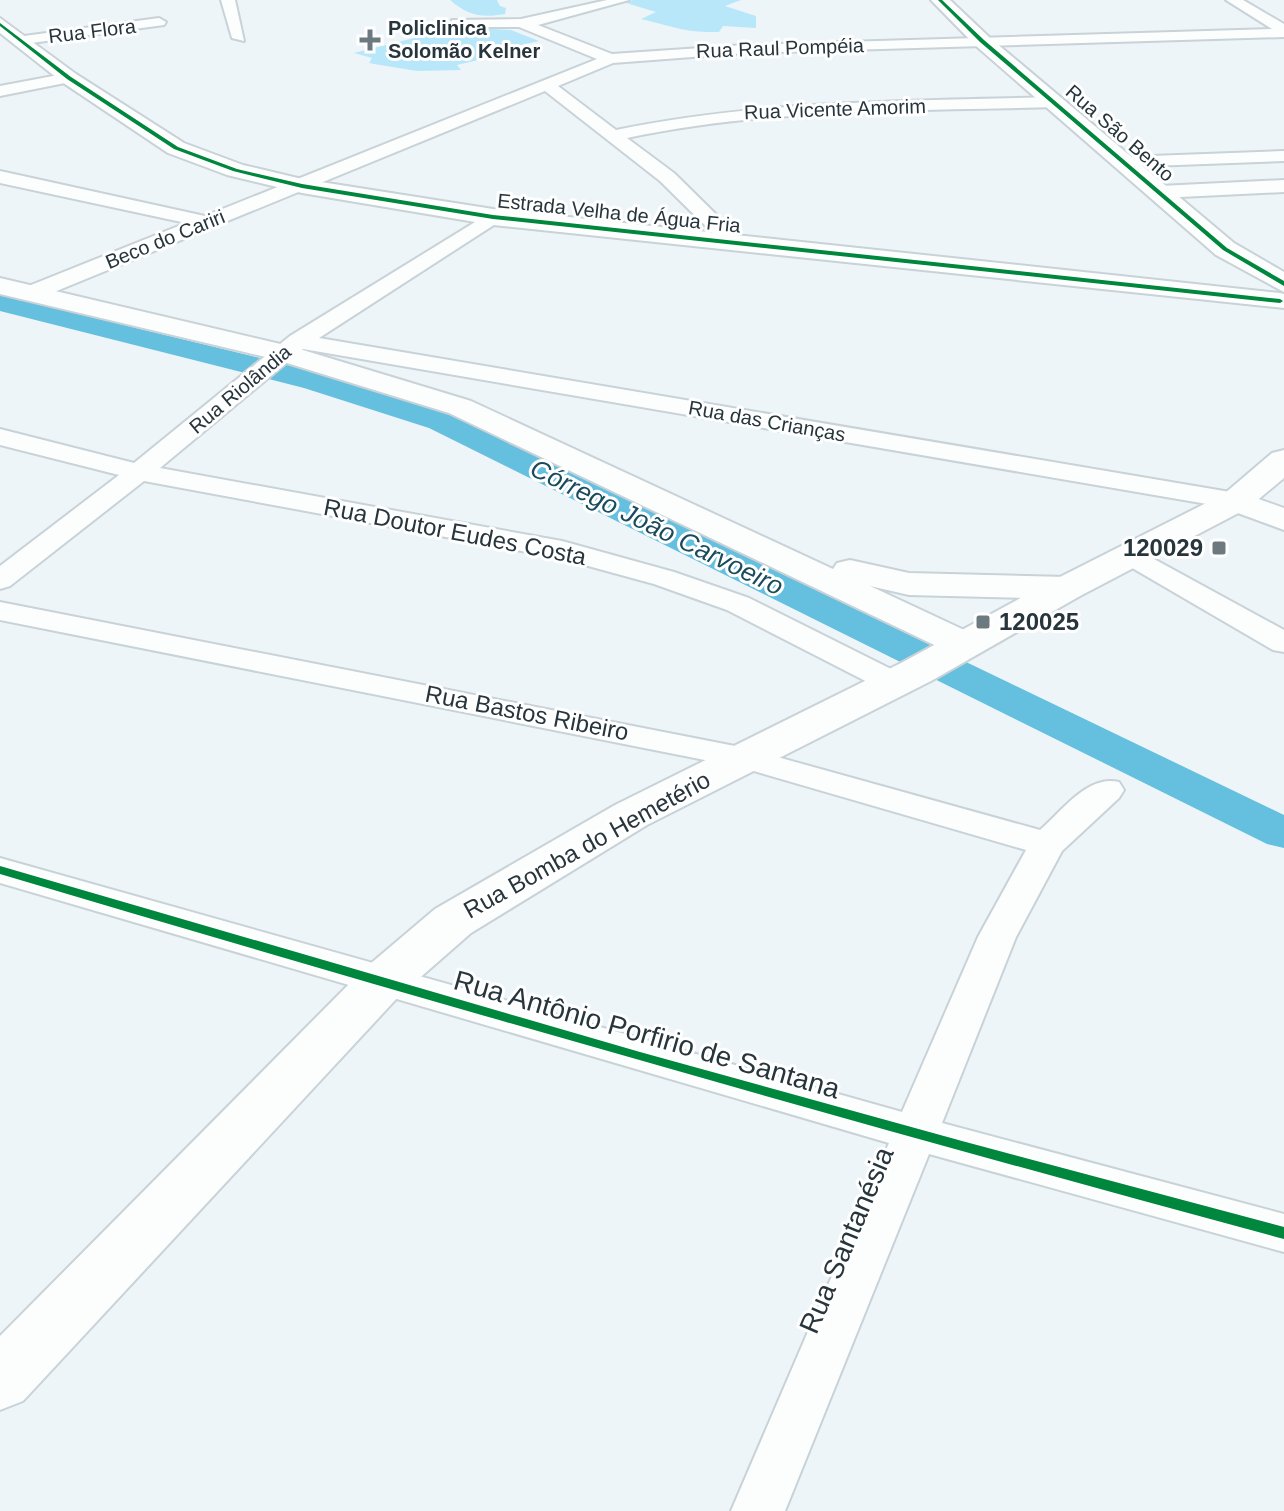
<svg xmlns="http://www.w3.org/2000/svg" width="1284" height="1511" viewBox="0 0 1284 1511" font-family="Arial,sans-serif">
  <rect width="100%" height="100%" fill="#edf5f9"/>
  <!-- green -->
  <g fill="#b9e7fa">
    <path d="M450,0H497L500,6L506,8L505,14C482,18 468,16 450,0Z"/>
    <path d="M633,0H741L725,6L756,16V28L723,26L719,32C686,33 671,26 641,19L656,12L626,3Z"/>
    <path d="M458,27L511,30L539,41L512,47L516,51L457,65L461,70L417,71L374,64L369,63L372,58L354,53Z"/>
  </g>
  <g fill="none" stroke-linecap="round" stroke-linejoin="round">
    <!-- canal -->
    <path fill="#65bfde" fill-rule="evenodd" d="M0,295L326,374L451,414L1284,815V848L1267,844L429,428L304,388L0,311Z"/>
    <!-- minor casing -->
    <g stroke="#c8d2d7" stroke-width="4">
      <g id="minor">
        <path d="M221,0H235L244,41L232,38Z"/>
        <path d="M607,0H629L538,25L612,54L745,45L1272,29L1226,0H1243L1284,24V37L745,53L613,63L558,86L616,130C762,100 910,101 1058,97L1066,102L1058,107C914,111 769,108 627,138L674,173L743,241L746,245L743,249H729L660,181L545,91L37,299H21L18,294L21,289L186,223L0,183V171L205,216L597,59L519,27H457L452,26V20L521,19Z"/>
        <path d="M159,18L166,22L164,25L24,44L17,40L24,36Z"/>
        <path d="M69,73L77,78L75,81L0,96V86Z"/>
        <path d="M1284,151V161L1124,167L1115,162L1124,157Z"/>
        <path d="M1284,180V192L1160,198L1151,192L1160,186Z"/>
        <path d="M493,211L503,217L500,221L319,338L1236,493L1246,495L1250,501L1246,507L1236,509L303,349L160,468L562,541L674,572L749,598L903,675L908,682L903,689L892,692L881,689L727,610L654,584L559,558L144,481L10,586L0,589V566L119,475L0,445V429L134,463L290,336Z"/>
        <path d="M1132,547L1284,630V652L1273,650L1122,562L1118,556L1122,550Z"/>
        <path d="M0,602L745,748L1040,830C1062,811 1088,774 1119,782L1124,790L1119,798L1062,851L1016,937L942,1123L1284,1214V1252L929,1154L785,1511H731L889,1143L0,883V858L902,1112L978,937L1026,850L740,767L0,620Z"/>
      </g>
    </g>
    <!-- tertiary casing -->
    <g stroke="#c8d2d7" stroke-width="4">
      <g id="tertiary">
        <path d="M0,278L293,347L471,401L833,569L837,563L850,560L909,573L1067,577L1080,580L1085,588L1080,596L1067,599L909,595L870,586L977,636L982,644L977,652L963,655L949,652L449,413L274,359L0,294Z"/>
        <path d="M1236,491L1284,508V530L1224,508L1219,501L1224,494Z"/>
      </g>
    </g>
    <!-- secondary casing -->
    <g stroke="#c8d2d7" stroke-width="4">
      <g id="secondary">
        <path d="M931,0H950L989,37L1234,243L1284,272V292L1216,255L975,45Z"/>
        <path d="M0,18L76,74L184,143L243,165L302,179L493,209L1280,293L1284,294V308L493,225L302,193L227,175L168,153L62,82L0,33Z"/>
        <path d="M1284,450V478L1248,508L1080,596L931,681L647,825L471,933L399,996L23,1401L0,1410V1336L363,970L435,909L615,805L901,663L1054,580L1224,494L1272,453Z"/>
      </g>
    </g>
    <!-- minor -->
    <use href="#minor" fill="#fcfefe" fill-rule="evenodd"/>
    <!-- tertiary -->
    <use href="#tertiary" fill="#fcfefe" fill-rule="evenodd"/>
    <!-- secondary -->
    <use href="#secondary" fill="#fcfefe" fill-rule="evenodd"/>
    <!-- cycleway casing -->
    <g stroke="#fff" stroke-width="5">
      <g id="cycleway">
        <path d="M938,0H942L984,40L1227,248L1284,281V286L1223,250L980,42Z"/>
        <path d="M0,23L71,77L178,147L237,169L302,184L493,215L1280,299L1283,301L1280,303L493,219L302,188L233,171L174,149L67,79L0,26Z"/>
        <path d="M0,866L640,1052L962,1141L1284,1227V1239C854,1123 427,1001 0,874Z"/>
      </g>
    </g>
    <!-- cycleway -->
    <use href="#cycleway" fill="#00873e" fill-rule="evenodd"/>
  </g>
  <!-- markers -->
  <g fill="#6c797e" stroke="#fff" stroke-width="3">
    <path d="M366 28h8v8h8v8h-8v8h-8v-8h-8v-8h8z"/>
    <rect x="1211" y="540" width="16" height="16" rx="4"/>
    <rect x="975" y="614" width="16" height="16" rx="4"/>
  </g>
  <g text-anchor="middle" stroke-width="6" stroke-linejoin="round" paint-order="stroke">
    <!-- far-poi labels -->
    <g font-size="20" font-weight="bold" fill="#27363c" stroke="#fff" text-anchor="start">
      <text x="388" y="35">Policlinica<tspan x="388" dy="23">Solomão Kelner</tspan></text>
    </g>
    <!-- far-street labels -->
    <g font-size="20" fill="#27363c" stroke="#fff">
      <text transform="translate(92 31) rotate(-7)" y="7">Rua Flora</text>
      <text transform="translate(780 48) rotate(-2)" y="7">Rua Raul Pompéia</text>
      <text transform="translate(835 109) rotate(-2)" y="7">Rua Vicente Amorim</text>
      <text transform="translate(1120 133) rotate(41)" y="7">Rua São Bento</text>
      <text transform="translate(619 213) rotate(6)" y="7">Estrada Velha de Água Fria</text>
      <text transform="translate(165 239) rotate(-22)" y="7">Beco do Cariri</text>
      <text transform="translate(240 389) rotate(-40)" y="7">Rua Riolândia</text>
      <text transform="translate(767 421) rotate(10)" y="7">Rua das Crianças</text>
    </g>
    <!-- street labels -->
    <g font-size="24" fill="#27363c" stroke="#fff">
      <text transform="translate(455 532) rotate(11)" y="8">Rua Doutor Eudes Costa</text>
      <text transform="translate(527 713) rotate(11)" y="8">Rua Bastos Ribeiro</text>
      <text transform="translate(587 845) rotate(-29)" y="8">Rua Bomba do Hemetério</text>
    </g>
    <!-- poi labels -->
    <g font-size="24" font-weight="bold" fill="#27363c" stroke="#fff" text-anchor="end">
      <text x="1203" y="556">120029</text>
      <text x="999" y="630" text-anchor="start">120025</text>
    </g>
    <!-- water labels -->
    <g font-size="26" font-style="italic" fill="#1a4b5d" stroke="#fff">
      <text transform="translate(657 527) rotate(26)" y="9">Córrego João Carvoeiro</text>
    </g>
    <!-- near-street labels -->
    <g font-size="28" fill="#27363c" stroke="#fff">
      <text transform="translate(647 1034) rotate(16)" y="10">Rua Antônio Porfirio de Santana</text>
      <text transform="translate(846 1240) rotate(-67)" y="10">Rua Santanésia</text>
    </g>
  </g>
</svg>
